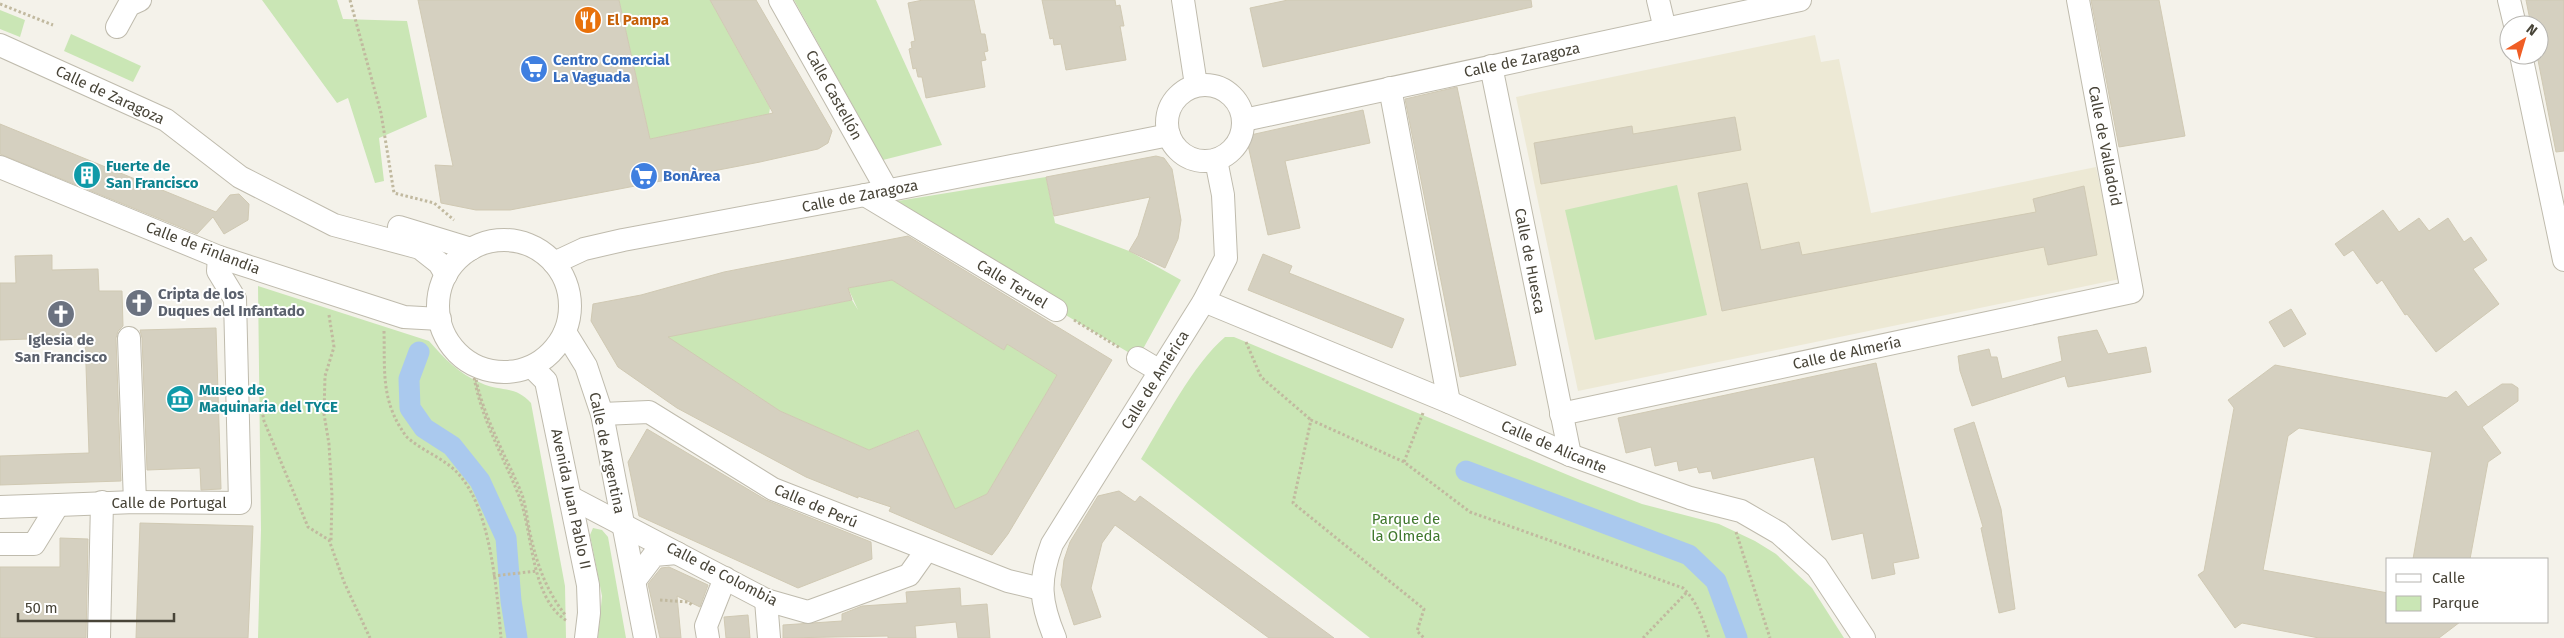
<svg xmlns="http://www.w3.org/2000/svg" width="2564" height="638" viewBox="0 0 2564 638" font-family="'Fira Sans',sans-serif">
  <rect width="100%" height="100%" fill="#f4f2ea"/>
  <!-- education -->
  <path fill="#ede9d5" d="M1815,35L1821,62L1839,59L1871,213L2096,167L2120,279L1578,391L1516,97Z"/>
  <!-- green -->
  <g fill="#cae6b5">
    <path d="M262,0H337L343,19L407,21L427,117L379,138L384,181L375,183L348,98L337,103Z"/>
    <path d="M619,0H710L770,108L769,114L650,139Z"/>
    <path d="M794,0H876L942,145L883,160Z"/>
    <path d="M0,10L25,20L20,37L0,29Z"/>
    <path d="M71,34L141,66L133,82L64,51Z"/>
    <path d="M1046,177L1055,223L1129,251L1181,280L1138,358L879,204Z"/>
    <path d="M1677,185L1707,315L1595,340L1565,210Z"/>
    <path d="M892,280L1004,350L1007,344L1057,375L987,494L955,509L917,430L869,450L780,411L644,322L670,333L713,328L852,300L858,310L848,288Z"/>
    <path d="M258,286L429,341C444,358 459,374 481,383C500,392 515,385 531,403L565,586L566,638H258L261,530Z"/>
    <path d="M1225,337H1234L1580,480L1642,504L1719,524L1755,541L1776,554L1812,588L1844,638H1370L1141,459C1163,423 1193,364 1225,337Z"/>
    <path d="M593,528L602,530L608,537L626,638H598L602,596L590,535Z"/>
  </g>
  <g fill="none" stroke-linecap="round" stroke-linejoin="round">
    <!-- canal -->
    <g stroke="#aac9ee" stroke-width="21">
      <path d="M419,352L409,379L410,408L424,428L452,446L480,481L506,538L511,601L517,638"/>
      <path d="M1466,471L1689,555L1716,581L1737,638"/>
    </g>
  </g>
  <!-- building -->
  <g fill="#d5d0c0" stroke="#d0c9b3" fill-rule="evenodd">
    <path d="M418,0H619L650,139L773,113L710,0H756L832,131L828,143L818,149L760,162L510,210H476L441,203L435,165L453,166Z"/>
    <path d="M923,0H974L981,34H985L988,51L984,52L986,60L981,61L985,87L926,98L922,77H918L916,68L913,69L909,49L912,48L911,42L915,41L908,3Z"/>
    <path d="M1042,0H1115L1116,6L1120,5L1124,26H1120L1126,60L1066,70L1061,44L1054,45L1053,38L1050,39Z"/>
    <path d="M1288,0H1531L1532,7L1263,67L1250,8Z"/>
    <path d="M2091,0H2159L2185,136L2119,147Z"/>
    <path d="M2526,0H2564V151L2556,152L2537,55H2539V25H2531Z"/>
    <path d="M1457,87L1516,365L1460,377L1405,99Z"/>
    <path d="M1363,110L1370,143L1285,161L1300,228L1268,235L1246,136Z"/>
    <path d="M1735,117L1741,150L1541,184L1534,143L1632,126L1633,134Z"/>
    <path d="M0,124L216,212L230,195L239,194L249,204L248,220L224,234L213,217L197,234L0,154Z"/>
    <path d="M1156,156L1164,158L1172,169L1181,220L1178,239L1165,268L1129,251L1138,236L1150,197L1054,216L1046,177Z"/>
    <path d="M1747,183L1761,250L1799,242L1802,255L2036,212L2033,199L2084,186L2097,255L2048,265L2044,247L1722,311L1698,193Z"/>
    <path d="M2383,210L2399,232L2419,218L2429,231L2448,218L2464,242L2471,237L2487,260L2473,269L2499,304L2436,352L2407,314L2405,315L2382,280L2377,284L2353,250L2344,256L2335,244Z"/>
    <path d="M908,236L1112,360L1008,534L992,555L889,511L891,507L858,496V498L806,477L677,408L618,367L591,321L593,304L641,295L724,272ZM892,280L1004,350L1007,344L1057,375L987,494L955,509L918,430L869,450L780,411L668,337L852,300L848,288Z"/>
    <path d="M1263,254L1292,266L1289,273L1404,319L1392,348L1248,290Z"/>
    <path d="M52,255V270L98,269L99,291H122L123,326L118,331L116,338L121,481L0,485V456L89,453L85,337L0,340V283H16L15,256Z"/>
    <path d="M2291,309L2306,334L2284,347L2269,322Z"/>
    <path d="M216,328L221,489L201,490L200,468L147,470L142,338L140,330Z"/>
    <path d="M2097,330L2108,354L2146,347L2151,372L2068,387L2065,376L1972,406L1960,371L1958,356L1989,349L1991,357H1997L2002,379L2062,361L2058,337Z"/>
    <path d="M1876,363L1919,558L1893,563L1895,574L1872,579L1863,533L1832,540L1814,457L1713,479L1711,471L1699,473L1697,467L1679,471L1677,461L1655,466L1651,447L1626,453L1618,418Z"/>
    <path d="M2275,365L2447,398L2456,391L2468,407L2502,384H2512L2518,388V401L2482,427L2501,453L2488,462L2470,559H2413L2432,452L2299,428L2288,436L2263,570L2388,593V622H2460L2439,638H2319L2242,623L2235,628L2198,575L2204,571L2234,408L2228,400Z"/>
    <path d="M1974,422L2001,509L2015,609L1999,613L1981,528L1983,527L1954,429Z"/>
    <path d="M647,429L766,500L871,542L872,559L798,588L639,516L628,462Z"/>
    <path d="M1119,491L1135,502L1140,496L1334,638H1269L1115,525L1102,543L1091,588L1101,617L1074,625L1061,585L1064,560L1070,542L1098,496Z"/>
    <path d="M140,523L253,526L248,638H136Z"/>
    <path d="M60,538L88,539L86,638H0V567H60Z"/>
    <path d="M669,567L708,585L700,607L677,596L681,638H660L648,584L661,568Z"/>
    <path d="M960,588L961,606L987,604L990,638H958L956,622L915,626L916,638H888V636L783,638V625L842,621V614L862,606L907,603L906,592Z"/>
    <path d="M748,615L750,638H726L724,617Z"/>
  </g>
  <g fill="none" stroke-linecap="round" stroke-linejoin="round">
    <!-- minor casing -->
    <g stroke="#bfbbad" stroke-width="24">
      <g id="minor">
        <path d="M780,0L887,190"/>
        <path d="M1183,0L1196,85"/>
        <path d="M1658,0L1665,29"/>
        <path d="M2509,0L2515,25"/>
        <path d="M117,27L129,5L140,0"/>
        <path d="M0,45L166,120L240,177L334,225L420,248L439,263L446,275"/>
        <path d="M2521,55L2564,260"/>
        <path d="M1491,66L1570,455"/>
        <circle cx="1205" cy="123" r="38"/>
        <path d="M1390,88L1449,402"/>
        <path d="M1244,120L1800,0"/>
        <path d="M0,167L219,257L404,317L440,319"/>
        <path d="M865,195L1056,310"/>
        <path d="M399,227L471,249"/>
        <circle cx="504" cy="306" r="66"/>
        <path d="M554,263L584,249L623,240L865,195L1169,135"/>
        <path d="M1204,301L1449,402L1570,455L1690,498L1741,511L1779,533L1817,567L1864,638"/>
        <path d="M565,332L586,366L602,414L645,638"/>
        <path d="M129,338L135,502"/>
        <path d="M1138,358L1160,371"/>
        <path d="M532,367L546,381L588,585L589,613L586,638"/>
        <path d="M602,414L649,412L773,489L1008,581L1041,589"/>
        <path d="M1561,414L2132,292L2078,0"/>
        <path d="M570,497L766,600L808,612L909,575L926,551"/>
        <path d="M58,505L135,502L240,503L235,299L218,271L219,257"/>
        <path d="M0,507L58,505L34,544H0"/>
        <path d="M635,580L654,555L677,553"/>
        <path d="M766,600L769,638"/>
        <path d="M99,638L102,502"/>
        <path d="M708,638L706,626L725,578"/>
        <path d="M1055,638C1040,602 1038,581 1052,544L1204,301L1226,258L1223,195L1216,160"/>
      </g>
    </g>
    <!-- path -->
    <g stroke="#c1b99f" stroke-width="3" stroke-dasharray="2.5 2.5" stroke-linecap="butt">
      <path d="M350,0L381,113L394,193L434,203L454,220"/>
      <path d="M0,4L53,25"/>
      <path d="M489,237L503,244"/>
      <circle cx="506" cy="306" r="61"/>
      <path d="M329,315L334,347L325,376L324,414L329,444L332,496L331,541"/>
      <path d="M1074,320L1120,348"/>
      <path d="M384,331C385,367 381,395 400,427C403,431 405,436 409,439C426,453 448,460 461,477C491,513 497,592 501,638"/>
      <path d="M1246,342L1261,377L1311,420"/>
      <path d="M477,360C466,385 511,466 521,492C526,504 527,520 530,533C537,565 546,590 566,616"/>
      <path d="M472,363C477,412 501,451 519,496C533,531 530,598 567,621"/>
      <path d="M261,405L264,421L308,527L329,540L344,582L370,638"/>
      <path d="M1423,413L1404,462L1470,512L1683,588C1697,601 1703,620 1709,638"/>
      <path d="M1404,462L1311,420L1293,503L1424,609L1417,631L1424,638"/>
      <path d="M1736,532L1770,638"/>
      <path d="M493,576L537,571"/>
      <path d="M660,600L688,602L692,605"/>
      <path d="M1643,638L1687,592"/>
    </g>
    <!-- minor -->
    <use href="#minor" stroke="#fff" stroke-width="22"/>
  </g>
  <!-- icons -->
  <defs>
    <g id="restaurant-disc" transform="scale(1.4375)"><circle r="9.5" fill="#e8710a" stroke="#fff"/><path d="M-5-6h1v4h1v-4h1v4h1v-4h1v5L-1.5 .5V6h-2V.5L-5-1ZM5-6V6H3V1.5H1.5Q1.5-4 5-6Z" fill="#fff"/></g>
    <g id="supermarket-disc" transform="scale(1.4375)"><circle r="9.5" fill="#3f7fe0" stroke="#fff"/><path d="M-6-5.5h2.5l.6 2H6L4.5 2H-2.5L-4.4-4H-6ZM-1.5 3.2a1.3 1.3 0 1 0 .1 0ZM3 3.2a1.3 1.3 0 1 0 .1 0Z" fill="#fff"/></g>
    <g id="building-disc" transform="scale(1.4375)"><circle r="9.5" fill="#0f9aa8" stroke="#fff"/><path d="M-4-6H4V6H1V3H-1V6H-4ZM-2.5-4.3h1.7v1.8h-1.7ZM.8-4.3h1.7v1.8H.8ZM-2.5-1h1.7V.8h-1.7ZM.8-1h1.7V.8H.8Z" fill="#fff"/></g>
    <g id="church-disc" transform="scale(1.4375)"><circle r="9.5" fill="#6b7280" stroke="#fff"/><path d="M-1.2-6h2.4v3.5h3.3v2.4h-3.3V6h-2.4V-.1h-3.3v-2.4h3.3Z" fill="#fff"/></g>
    <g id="museum-disc" transform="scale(1.4375)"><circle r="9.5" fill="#0f9aa8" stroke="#fff"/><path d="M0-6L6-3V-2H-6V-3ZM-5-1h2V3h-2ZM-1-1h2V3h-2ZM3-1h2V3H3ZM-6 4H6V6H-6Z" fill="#fff"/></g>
  </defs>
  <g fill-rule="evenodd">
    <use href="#restaurant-disc" x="588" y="20"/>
    <use href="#supermarket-disc" x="534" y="69"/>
    <use href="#building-disc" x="87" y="175"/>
    <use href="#supermarket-disc" x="644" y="176"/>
    <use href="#church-disc" x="139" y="303"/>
    <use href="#church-disc" x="61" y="314"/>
    <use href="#museum-disc" x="180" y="399"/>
  </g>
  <g text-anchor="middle" stroke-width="4" stroke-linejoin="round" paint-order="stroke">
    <!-- food labels -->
    <g font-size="15" font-weight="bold" fill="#c56008" stroke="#fff" text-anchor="start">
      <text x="607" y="25">El Pampa</text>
    </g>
    <!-- shop labels -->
    <g font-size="15" font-weight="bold" fill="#366cbe" stroke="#fff" text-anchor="start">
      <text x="553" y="65">Centro Comercial<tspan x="553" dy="17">La Vaguada</tspan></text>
      <text x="663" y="181">BonÀrea</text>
    </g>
    <!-- street labels -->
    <g font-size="15" fill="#484438" stroke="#fff">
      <text transform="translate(1522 60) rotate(-12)" y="5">Calle de Zaragoza</text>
      <text transform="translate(110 95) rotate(25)" y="5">Calle de Zaragoza</text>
      <text transform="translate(834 95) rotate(61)" y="5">Calle Castellón</text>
      <text transform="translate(2105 146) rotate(79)" y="5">Calle de Valladoid</text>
      <text transform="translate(860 196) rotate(-11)" y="5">Calle de Zaragoza</text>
      <text transform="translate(203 248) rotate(21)" y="5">Calle de Finlandia</text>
      <text transform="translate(1530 261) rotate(79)" y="5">Calle de Huesca</text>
      <text transform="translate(1012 284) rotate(31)" y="5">Calle Teruel</text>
      <text transform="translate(1847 353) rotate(-12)" y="5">Calle de Almería</text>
      <text transform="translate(1155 380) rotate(-58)" y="5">Calle de América</text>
      <text transform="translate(1554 447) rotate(23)" y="5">Calle de Alicante</text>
      <text transform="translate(607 453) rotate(78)" y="5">Calle de Argentina</text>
      <text transform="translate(571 499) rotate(78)" y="5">Avenida Juan Pablo II</text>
      <text x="169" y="508">Calle de Portugal</text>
      <text transform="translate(816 506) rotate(23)" y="5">Calle de Perú</text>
      <text transform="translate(722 574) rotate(27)" y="5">Calle de Colombia</text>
    </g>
    <!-- culture labels -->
    <g font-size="15" font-weight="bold" fill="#0d838f" stroke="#fff" text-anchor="start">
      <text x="106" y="171">Fuerte de<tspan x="106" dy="17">San Francisco</tspan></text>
      <text x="199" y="395">Museo de<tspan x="199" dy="17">Maquinaria del TYCE</tspan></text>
    </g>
    <!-- worship labels -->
    <g font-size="15" font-weight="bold" fill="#5b616d" stroke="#fff" text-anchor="start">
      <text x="158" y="299">Cripta de los<tspan x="158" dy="17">Duques del Infantado</tspan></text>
      <text x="61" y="345" text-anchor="middle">Iglesia de<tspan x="61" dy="17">San Francisco</tspan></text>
    </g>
    <!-- park labels -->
    <g font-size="15" fill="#40782d" stroke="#fff">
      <text x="1406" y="524">Parque de<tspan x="1406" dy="17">la Olmeda</tspan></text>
    </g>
  </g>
  <!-- legend -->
  <rect x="2386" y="558" width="162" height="65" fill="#ffffff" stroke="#b6b4af"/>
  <rect x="2396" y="574" width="25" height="8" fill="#ffffff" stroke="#b6b4af"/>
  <text x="2432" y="583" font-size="15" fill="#484438">Calle</text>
  <rect x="2396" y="596" width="25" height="15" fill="#cae6b5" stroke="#b6b4af"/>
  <text x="2432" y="608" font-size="15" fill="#484438">Parque</text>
  <!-- north arrow -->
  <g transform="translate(2524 40) rotate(38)"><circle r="24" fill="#ffffff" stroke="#b6b4af"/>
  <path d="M0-4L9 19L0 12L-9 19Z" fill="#f05e25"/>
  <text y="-8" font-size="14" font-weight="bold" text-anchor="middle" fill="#484438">N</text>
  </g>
  <!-- scale -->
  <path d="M18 613v8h156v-8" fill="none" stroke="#484438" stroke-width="2.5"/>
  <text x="25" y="613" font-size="15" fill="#484438" stroke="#ffffff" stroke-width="4" paint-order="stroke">50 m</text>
</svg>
